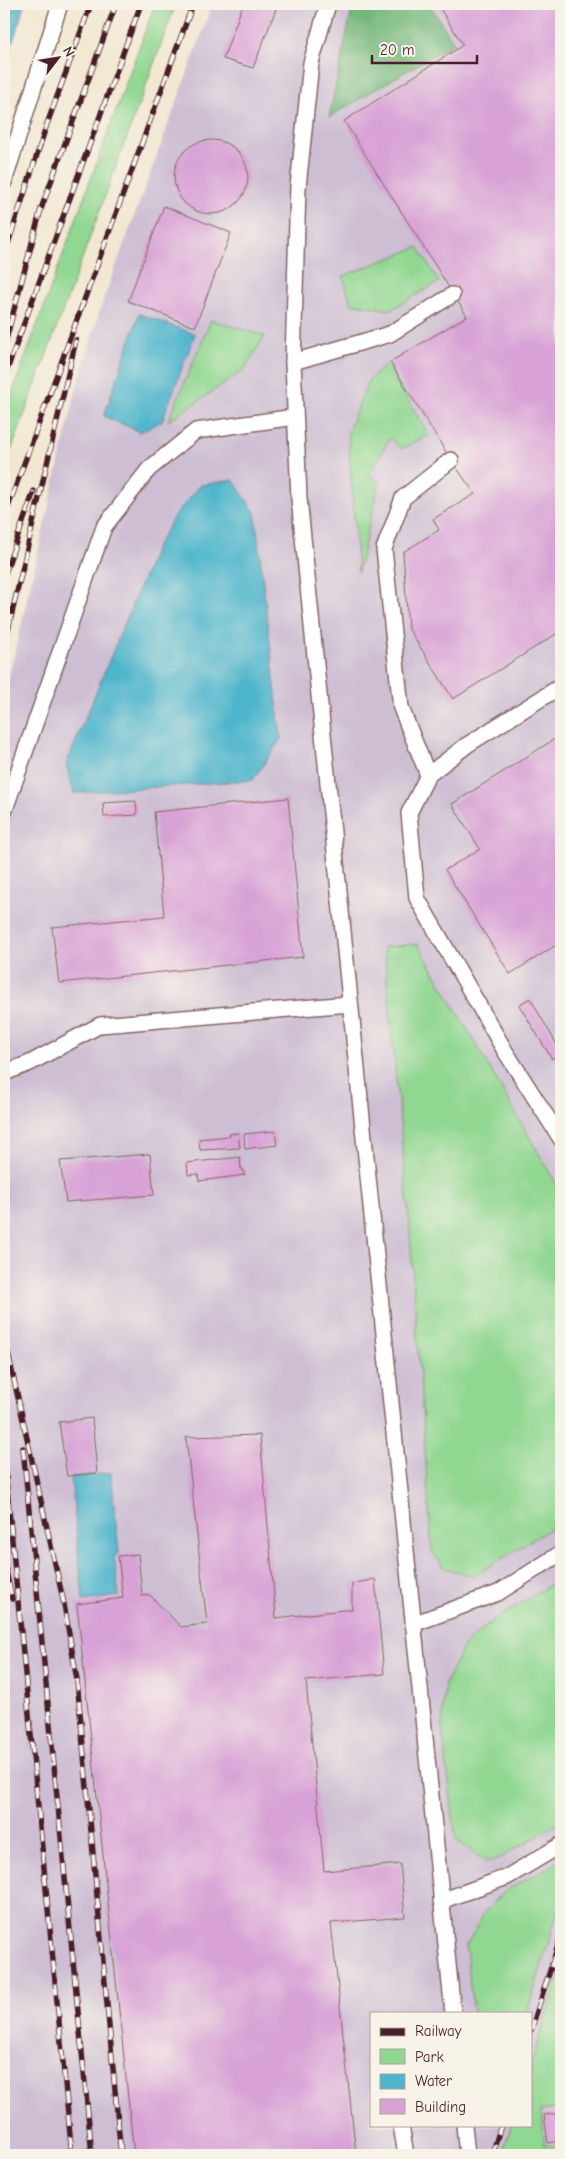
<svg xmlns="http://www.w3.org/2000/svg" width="565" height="2159" viewBox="0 0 565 2159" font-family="'Comic Neue',sans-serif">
  <rect width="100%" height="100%" fill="#f7f3e8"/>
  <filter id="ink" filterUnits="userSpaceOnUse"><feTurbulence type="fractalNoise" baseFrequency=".02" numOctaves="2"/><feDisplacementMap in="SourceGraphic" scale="10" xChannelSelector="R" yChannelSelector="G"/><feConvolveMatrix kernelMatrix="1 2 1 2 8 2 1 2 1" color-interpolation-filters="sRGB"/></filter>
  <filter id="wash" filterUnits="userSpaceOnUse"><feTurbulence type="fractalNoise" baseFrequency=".0096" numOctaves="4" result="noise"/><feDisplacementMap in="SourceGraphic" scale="20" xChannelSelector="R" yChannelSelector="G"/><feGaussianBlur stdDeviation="1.12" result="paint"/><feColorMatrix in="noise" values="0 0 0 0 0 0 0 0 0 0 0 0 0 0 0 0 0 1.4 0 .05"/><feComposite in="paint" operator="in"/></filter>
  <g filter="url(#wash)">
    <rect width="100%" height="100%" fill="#f2e8d1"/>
    <!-- industrial -->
    <path fill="#cdbed3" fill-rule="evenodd" d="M213,4H561V2155H4V697L78,382L104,298ZM371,2013H531V2125H371Z"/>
    <!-- green -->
    <g fill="#90d791" stroke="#6d7b5e">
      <path d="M155,4H176L4,470V415Z"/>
      <path d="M418,247L439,282L390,310L351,303L343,276Z"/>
      <path d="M211,320L265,336L243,371L168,421Z"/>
      <path d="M386,364L429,435L402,449L390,438L369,475L379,482L358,572L348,431L369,380Z"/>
      <path d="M418,944L561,1192V1522L474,1576L445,1568L432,1552L409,1219L384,947Z"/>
      <path d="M561,1578V1822L500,1858L486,1862L456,1840L442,1726L445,1684L465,1644L488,1624Z"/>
      <path d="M561,1860V1901L527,2013H473L466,1946L484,1913L505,1891Z"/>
      <path d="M561,1968V2108L541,2111L545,2145L561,2146V2155H502L511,2125H531V2063Z"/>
    </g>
    <!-- forest -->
    <path fill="#74b87b" stroke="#5f6c53" d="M353,4H429L454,43L329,117Z"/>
    <!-- water -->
    <g fill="#4db5cc" stroke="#4c6a7c">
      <path d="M4,4H25L4,70Z"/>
      <path d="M139,314L195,334L162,421L140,432L104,416Z"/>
      <path d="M233,480L255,512L281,739L253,780L74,793L66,765L156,547L175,515L201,485Z"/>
      <path d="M111,1473L119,1554L114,1556L119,1596L83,1601L71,1477Z"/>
    </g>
    <g id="blocks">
      <!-- building -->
      <g fill="#d8a2d6">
        <path d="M243,4H278L253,68L223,59Z"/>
        <path d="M437,4H561V631L453,699L408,628L403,552L439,530L433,519L475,494L451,460L390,362L467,316L344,121L463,45Z"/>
        <circle cx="211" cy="177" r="37"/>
        <path d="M164,206L231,233L195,327L128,301Z"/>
        <path d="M561,735V942L510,974L445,870L480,849L452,804Z"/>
        <path d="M288,798L303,957L59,983L52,927L164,916L154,812Z"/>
        <path d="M136,801L137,815L104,817L103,803Z"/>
        <path d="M530,998L561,1052L552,1059L519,1005Z"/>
        <path d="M275,1131L277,1145L245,1149L244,1134Z"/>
        <path d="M238,1133L240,1148L200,1150L199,1139L230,1136L229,1134Z"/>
        <path d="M150,1154L154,1195L66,1202L60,1161Z"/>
        <path d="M240,1157L241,1169H243L245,1175L199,1181L198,1174L188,1175L187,1163Z"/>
        <path d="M92,1418L97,1473L67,1476L59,1422Z"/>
        <path d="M260,1435L276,1618L352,1609V1584L375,1579L384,1674L306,1681L324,1871L400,1864L405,1917L331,1923L356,2155H134L77,1604L123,1598L118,1556L138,1554L142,1596L150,1595L181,1627L207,1624L186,1437Z"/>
        <path d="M561,2113V2141L548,2143L544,2115Z"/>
      </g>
    </g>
  </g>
  <g filter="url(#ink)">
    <use href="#blocks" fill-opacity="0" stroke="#856565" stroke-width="1"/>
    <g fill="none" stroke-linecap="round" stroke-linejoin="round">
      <!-- service casing -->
      <g stroke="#856565" stroke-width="18">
        <g id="service">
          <path d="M328,4L311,63L298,187L293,362L299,498L453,2013"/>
          <path d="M4,182L60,4"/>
          <path d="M293,362L390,334L452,295"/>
          <path d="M561,686L467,745L428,775L409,813L417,898L505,1051L561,1139"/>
          <path d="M428,775L401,708L384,549L403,498L451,460"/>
          <path d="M4,812L104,527L149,469L196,431L295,417"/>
          <path d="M4,1073L30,1063L100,1025L350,1004"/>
          <path d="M413,1624L498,1593L561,1553"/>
          <path d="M441,1901L507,1877L561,1845"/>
          <path d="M401,2125L406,2155"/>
          <path d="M464,2125L467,2155"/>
        </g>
      </g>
      <!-- service -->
      <use href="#service" stroke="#fff" stroke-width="15"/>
      <!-- rail casing -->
      <g stroke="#4a1f2b" stroke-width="5.5">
        <g id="rail">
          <path d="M4,256L47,124L91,4"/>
          <path d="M4,347L41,209L116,4"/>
          <path d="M4,378L141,4"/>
          <path d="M4,518L193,4"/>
          <path d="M4,576L34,491"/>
          <path d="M4,647L76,340"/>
          <path d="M4,1335L64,1604L77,1680L121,2155"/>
          <path d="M23,1448L92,2155"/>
          <path d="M4,1458L72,2155"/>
          <path d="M4,1562L12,1599"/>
          <path d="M531,2030L561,1936"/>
          <path d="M492,2155L501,2125"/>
        </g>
      </g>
      <!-- rail -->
      <use href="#rail" stroke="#f7f3e8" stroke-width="4" stroke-dasharray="11" stroke-linecap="butt"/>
    </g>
  </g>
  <!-- margin -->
  <rect width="565" height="2159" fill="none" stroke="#f7f3e8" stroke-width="20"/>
  <!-- legend -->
  <rect x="370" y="2012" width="162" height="115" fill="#f7f3e8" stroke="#b29e9c"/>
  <rect x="380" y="2028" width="25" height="8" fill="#4a1f2b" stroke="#b29e9c"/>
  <text x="415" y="2036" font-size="15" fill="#4a1f2b">Railway</text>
  <rect x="380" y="2049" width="25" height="15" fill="#90d791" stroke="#b29e9c"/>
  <text x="415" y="2062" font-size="15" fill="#4a1f2b">Park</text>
  <rect x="380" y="2074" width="25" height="15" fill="#4db5cc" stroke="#b29e9c"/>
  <text x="415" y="2086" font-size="15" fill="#4a1f2b">Water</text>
  <rect x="380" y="2099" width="25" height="15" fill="#d8a2d6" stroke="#b29e9c"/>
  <text x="415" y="2112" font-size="15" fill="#4a1f2b">Building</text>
  <!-- north arrow -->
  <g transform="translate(58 58) rotate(59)" stroke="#f7f3e8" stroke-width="4" paint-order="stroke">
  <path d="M0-4L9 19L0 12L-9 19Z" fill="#4a1f2b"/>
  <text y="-8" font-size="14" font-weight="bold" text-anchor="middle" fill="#4a1f2b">N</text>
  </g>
  <!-- scale -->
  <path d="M372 55v8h105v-8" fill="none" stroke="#4a1f2b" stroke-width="2.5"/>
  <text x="380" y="55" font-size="15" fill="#4a1f2b" stroke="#f7f3e8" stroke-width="4" paint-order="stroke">20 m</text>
</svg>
